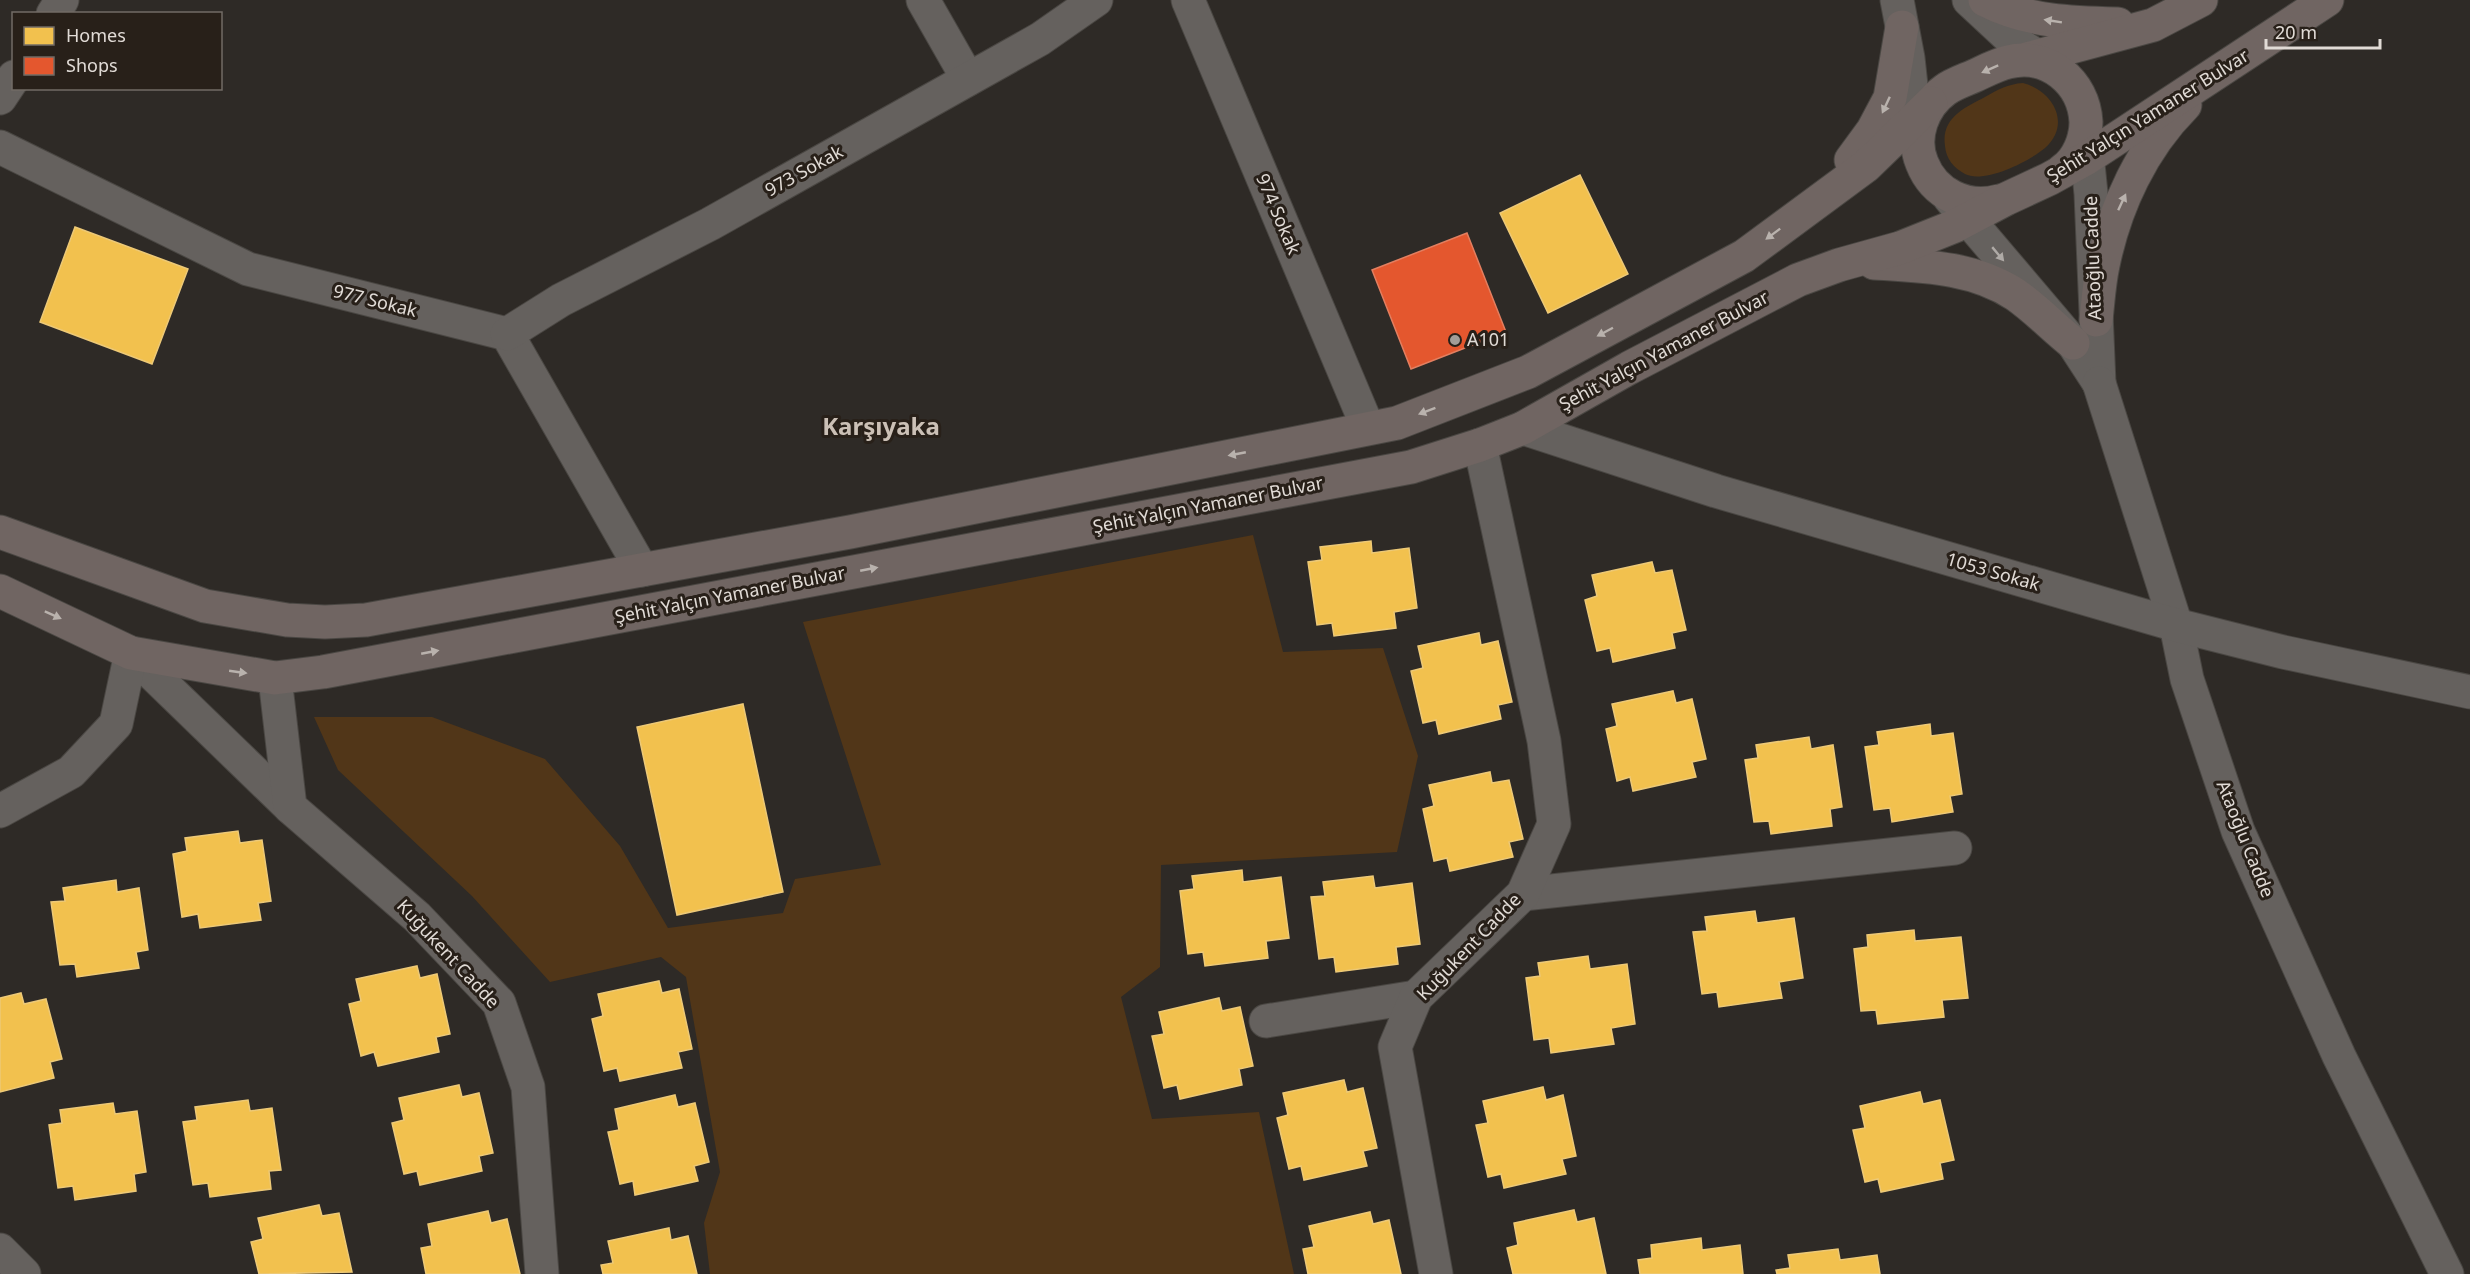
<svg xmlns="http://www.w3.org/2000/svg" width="2470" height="1274" viewBox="0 0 2470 1274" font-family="'Noto Sans',sans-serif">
  <rect width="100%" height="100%" fill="#2e2a26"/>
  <!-- green -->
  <g fill="#513618">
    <path d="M2023,83C2053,91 2072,124 2045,148C2030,161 1984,184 1965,174C1954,168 1946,159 1945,146C1941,118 1964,108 1985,97C1997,90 2008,84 2023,83Z"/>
    <path d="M1253,535L1283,652L1383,648L1418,756L1397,852L1161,865L1160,967L1121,997L1152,1119L1259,1112L1294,1274H710L704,1223L720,1172L686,977L661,957L550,982L472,896L338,770L314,717H432L545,759L620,846L668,928L783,913L795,879L881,865L803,622Z"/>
  </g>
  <!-- homes -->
  <g fill="#f2c14e" stroke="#edc977" stroke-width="1.5">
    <path d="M1580,175L1628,274L1548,313L1500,213Z"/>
    <path d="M75,227L188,269L152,364L40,322Z"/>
    <path d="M1371,541L1372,553L1409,548L1417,608L1394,612L1396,628L1334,636L1332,623L1317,625L1308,562L1322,560L1320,547Z"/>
    <path d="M1652,562L1655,573L1672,570L1686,630L1672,633L1675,648L1613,662L1610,648L1597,651L1585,600L1597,596L1592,575Z"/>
    <path d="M1479,633L1481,645L1498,641L1512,702L1498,705L1501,719L1439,734L1436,720L1423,723L1411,671L1423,668L1418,646Z"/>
    <path d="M1673,691L1676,703L1692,699L1706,759L1692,762L1696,777L1633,791L1630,777L1617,781L1606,729L1617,726L1612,704Z"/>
    <path d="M743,704L783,892L677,915L637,727Z"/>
    <path d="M1930,724L1931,736L1953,733L1962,794L1950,796L1953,812L1892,822L1890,808L1874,810L1865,747L1879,745L1877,732Z"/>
    <path d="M1809,737L1811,749L1833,745L1842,807L1830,809L1832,826L1771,834L1769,821L1754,822L1745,760L1758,758L1756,745Z"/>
    <path d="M1490,772L1492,783L1509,780L1523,839L1509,842L1513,857L1450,871L1447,858L1434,861L1423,809L1434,806L1429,785Z"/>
    <path d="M238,831L240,843L262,840L271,901L258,903L261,920L200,928L198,914L182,917L173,854L187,851L185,838Z"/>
    <path d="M1242,870L1243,882L1281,877L1289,938L1266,941L1268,958L1205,966L1203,952L1188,954L1180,891L1194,889L1192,876Z"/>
    <path d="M1373,876L1375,888L1412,883L1420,944L1396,947L1398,964L1336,972L1334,957L1319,959L1311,897L1325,896L1323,882Z"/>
    <path d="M116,880L117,892L139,888L148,950L136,952L139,968L77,977L75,964L60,965L51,902L65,901L63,888Z"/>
    <path d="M1755,911L1757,923L1794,918L1803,978L1779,982L1782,998L1719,1007L1717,992L1702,994L1693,932L1707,931L1705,917Z"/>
    <path d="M1914,930L1915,941L1961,937L1968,998L1942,1000L1944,1017L1878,1024L1876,1010L1861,1011L1854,949L1868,947L1867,935Z"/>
    <path d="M1588,956L1590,969L1627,964L1635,1024L1611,1028L1614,1044L1551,1053L1549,1038L1534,1040L1526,978L1540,976L1538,963Z"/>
    <path d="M417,966L420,978L437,974L450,1034L436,1037L439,1052L378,1066L374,1052L361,1056L349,1004L361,1001L356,979Z"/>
    <path d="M659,981L662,993L679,989L692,1049L678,1052L682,1068L620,1081L617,1068L604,1071L592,1019L603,1016L598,994Z"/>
    <path d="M21,993L24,1004L46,999L62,1059L50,1062L54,1078L0,1092V998Z"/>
    <path d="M1219,998L1222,1011L1240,1007L1253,1066L1239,1069L1242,1085L1180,1099L1177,1085L1164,1088L1152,1036L1164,1034L1159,1012Z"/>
    <path d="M1344,1080L1347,1092L1363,1088L1377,1148L1363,1151L1367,1166L1304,1180L1301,1166L1289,1169L1277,1118L1288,1115L1283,1093Z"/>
    <path d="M459,1085L462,1097L479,1093L493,1153L479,1156L482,1171L420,1185L417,1171L404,1174L392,1123L404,1120L399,1098Z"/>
    <path d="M1543,1087L1546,1100L1563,1095L1576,1156L1562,1159L1566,1174L1504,1188L1501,1174L1488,1177L1476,1125L1488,1123L1483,1101Z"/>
    <path d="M1920,1092L1923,1104L1940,1100L1954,1160L1940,1163L1943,1179L1881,1192L1878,1179L1865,1182L1853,1130L1865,1128L1860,1106Z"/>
    <path d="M675,1095L678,1107L695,1103L709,1162L694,1166L698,1181L635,1195L633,1181L620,1184L608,1132L619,1130L615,1109Z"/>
    <path d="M248,1100L250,1111L272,1108L281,1170L269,1171L271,1189L210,1197L208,1183L193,1185L183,1122L197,1120L195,1107Z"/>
    <path d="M113,1103L115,1114L137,1111L146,1172L134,1174L136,1191L75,1200L73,1186L58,1188L49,1125L62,1123L60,1110Z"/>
    <path d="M319,1205L322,1216L339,1213L352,1272L259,1274L251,1242L263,1239L258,1218Z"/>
    <path d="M1574,1210L1577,1222L1594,1218L1606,1274H1513L1507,1248L1518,1245L1514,1223Z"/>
    <path d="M488,1211L491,1223L507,1219L520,1274H426L421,1248L432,1246L428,1224Z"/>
    <path d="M1370,1212L1373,1224L1389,1220L1401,1274H1308L1303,1249L1314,1247L1309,1226Z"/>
    <path d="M669,1228L671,1240L688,1236L697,1274H603L601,1265L613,1263L608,1241Z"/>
    <path d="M1701,1238L1702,1250L1740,1245L1743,1274H1640L1638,1260L1652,1258L1651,1245Z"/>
    <path d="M1838,1249L1840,1260L1877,1255L1880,1274H1777L1776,1270L1790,1268L1788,1255Z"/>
  </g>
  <!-- shops -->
  <path fill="#e4572e" stroke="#e37f60" stroke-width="1.5" d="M1467,233L1506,332L1411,369L1372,270Z"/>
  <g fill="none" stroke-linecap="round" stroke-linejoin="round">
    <!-- minor casing -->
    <g stroke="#4a4743" stroke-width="35">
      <g id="minor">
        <path d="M923,0L968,79"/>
        <path d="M1188,0L1368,428"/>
        <path d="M1897,0L1908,58L1917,141"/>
        <path d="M1969,0L2012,40L2056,68"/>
        <path d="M53,14L62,0"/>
        <path d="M0,98L14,77"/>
        <path d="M0,147L248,269L507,334L642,570"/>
        <path d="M1949,197L2073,343L2099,383L2091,194L2085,134"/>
        <path d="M507,334L561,300L710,224L1040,39L1096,0"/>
        <path d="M2099,383L2176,625L2187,679L2238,831L2339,1056L2447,1274"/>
        <path d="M1523,428L1716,491L2176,625L2283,652L2470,692"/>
        <path d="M131,653L290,807"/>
        <path d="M275,678L290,807L417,917L499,1003L528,1087L542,1274"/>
        <path d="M0,811L71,772L116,724L131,653"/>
        <path d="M1523,894L1955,848"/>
        <path d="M1266,1021L1416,997"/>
        <path d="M0,1250L24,1274"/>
        <path d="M1436,1274L1395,1047L1416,997L1523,894L1554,824L1544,741L1480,445"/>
      </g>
    </g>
    <!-- highway casing -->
    <g stroke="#4a4743" stroke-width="35">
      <g id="highway">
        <path d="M1985,0C2028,22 2072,23 2118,24"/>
        <path d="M2027,59L2153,25L2201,0"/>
        <path d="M1851,160L1873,130L1890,98L1902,27"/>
        <path d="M1999,201C1967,210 1934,194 1922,163C1911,137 1923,106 1945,90C1953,84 1965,80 1974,76C1985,71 1996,65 2008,62C2048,52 2084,82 2086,122C2086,139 2078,160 2063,170"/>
        <path d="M1874,263C1923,266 1974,267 2016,295C2036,309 2054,328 2073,343"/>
        <path d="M2096,320C2098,302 2099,283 2103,265C2115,206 2142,148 2185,105"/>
        <path d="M0,532L205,606L287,620L325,622L366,620L850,532L1397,423L1528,372L1744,256L1866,166L1931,103"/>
        <path d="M0,591L131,653L275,678L323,672L1411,467L1480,445L1523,428L1629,368L1798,280L1839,265L1900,248L1955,226L2006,199L2049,179L2087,158L2327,0"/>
      </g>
    </g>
    <!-- minor -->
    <use href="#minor" stroke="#65615e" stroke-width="33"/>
    <!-- highway -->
    <use href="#highway" stroke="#706562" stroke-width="33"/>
  </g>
  <!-- one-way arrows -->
  <defs><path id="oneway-solid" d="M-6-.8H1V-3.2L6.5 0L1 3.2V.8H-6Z" transform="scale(1.5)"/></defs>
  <g fill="#b9b2ad">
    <use href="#oneway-solid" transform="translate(2053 21) rotate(-171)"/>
    <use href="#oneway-solid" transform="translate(1990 69) rotate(156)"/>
    <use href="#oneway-solid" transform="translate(1886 105) rotate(115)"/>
    <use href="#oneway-solid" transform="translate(2122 202) rotate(-65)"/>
    <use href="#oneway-solid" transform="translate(1773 234) rotate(143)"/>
    <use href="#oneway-solid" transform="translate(1605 332) rotate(152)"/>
    <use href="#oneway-solid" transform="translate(1427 411) rotate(159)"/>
    <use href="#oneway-solid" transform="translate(1237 454) rotate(169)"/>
    <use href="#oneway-solid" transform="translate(869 569) rotate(-11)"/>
    <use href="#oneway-solid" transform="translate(53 615) rotate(24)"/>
    <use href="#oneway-solid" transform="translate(430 652) rotate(-11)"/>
    <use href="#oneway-solid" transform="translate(238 672) rotate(8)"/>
  </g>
  <use fill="#afaaa6" href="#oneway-solid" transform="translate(1998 254) rotate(50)"/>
  <!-- markers -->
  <circle fill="#a29d98" stroke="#282019" stroke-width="2" cx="1455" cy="340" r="6"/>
  <g text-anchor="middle" stroke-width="6" stroke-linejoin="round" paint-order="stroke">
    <!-- street labels -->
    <g font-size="18" fill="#e1dbd6" stroke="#282019">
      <text transform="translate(2148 116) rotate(-32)" y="6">Şehit Yalçın Yamaner Bulvar</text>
      <text transform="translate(804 171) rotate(-29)" y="6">973 Sokak</text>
      <text transform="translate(1278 214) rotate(67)" y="6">974 Sokak</text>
      <text transform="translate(2093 258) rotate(-92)" y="6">Ataoğlu Cadde</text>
      <text transform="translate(375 301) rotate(14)" y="6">977 Sokak</text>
      <text transform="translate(1664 351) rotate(-28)" y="6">Şehit Yalçın Yamaner Bulvar</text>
      <text transform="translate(1208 505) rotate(-11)" y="6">Şehit Yalçın Yamaner Bulvar</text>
      <text transform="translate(1993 572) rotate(16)" y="6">1053 Sokak</text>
      <text transform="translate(730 595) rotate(-11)" y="6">Şehit Yalçın Yamaner Bulvar</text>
      <text transform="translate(2245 839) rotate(68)" y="6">Ataoğlu Cadde</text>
      <text transform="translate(1469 947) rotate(-46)" y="6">Kuğukent Cadde</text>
      <text transform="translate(448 954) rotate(47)" y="6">Kuğukent Cadde</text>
    </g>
    <!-- poi labels -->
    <g font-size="18" fill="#e1dbd6" stroke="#282019" text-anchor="start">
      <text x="1467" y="346">A101</text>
    </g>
    <!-- district labels -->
    <g font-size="24" font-weight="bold" fill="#cbc0b6" stroke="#282019">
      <text x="881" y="435">Karşıyaka</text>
    </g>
  </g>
  <!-- legend -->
  <rect x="12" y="12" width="210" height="78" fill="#282019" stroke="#726b65" stroke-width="1.5"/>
  <rect x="24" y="27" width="30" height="18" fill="#f2c14e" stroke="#726b65" stroke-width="1.5"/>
  <text x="66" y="42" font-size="18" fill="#e1dbd6">Homes</text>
  <rect x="24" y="57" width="30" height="18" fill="#e4572e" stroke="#726b65" stroke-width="1.5"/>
  <text x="66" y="72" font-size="18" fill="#e1dbd6">Shops</text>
  <!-- scale -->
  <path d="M2266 39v9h114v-9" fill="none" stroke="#e1dbd6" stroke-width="3"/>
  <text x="2275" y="39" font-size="18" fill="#e1dbd6" stroke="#282019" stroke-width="4.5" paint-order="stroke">20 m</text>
</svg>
